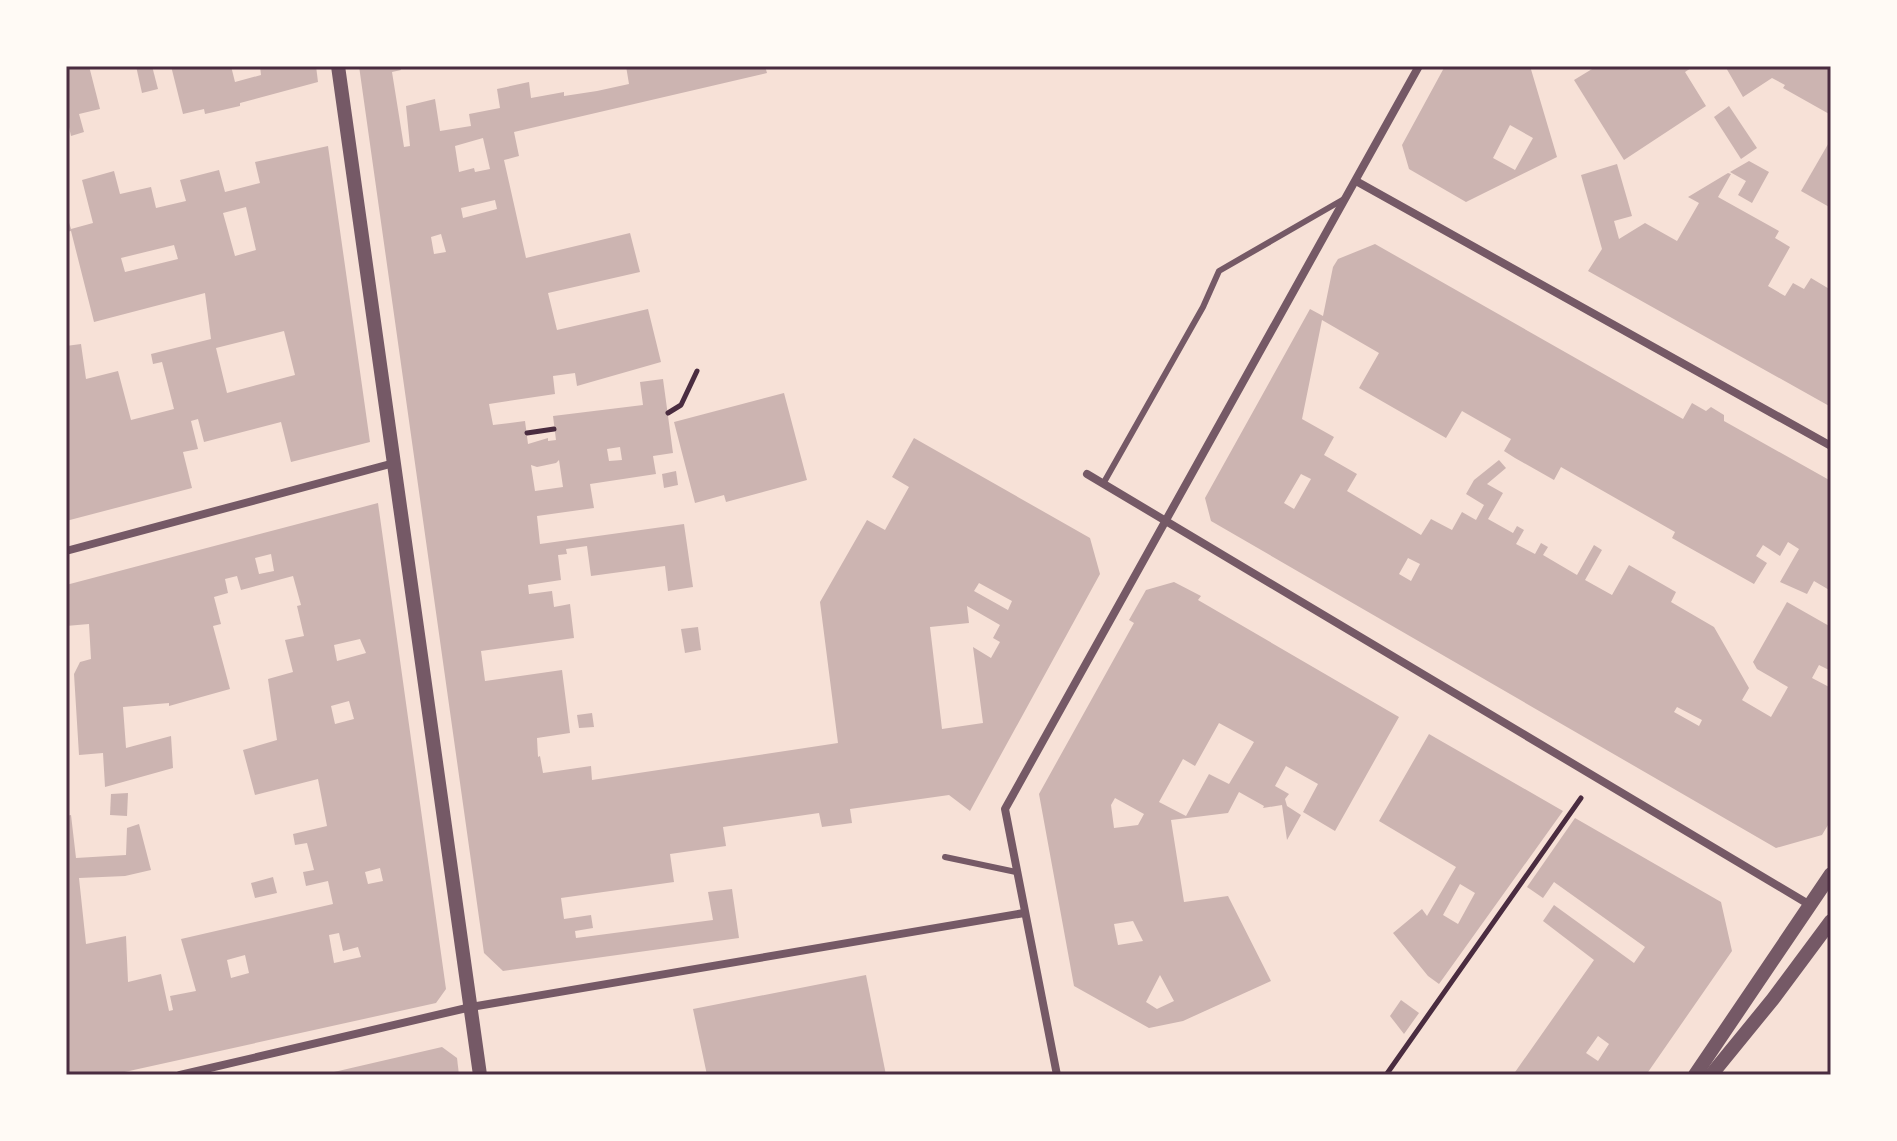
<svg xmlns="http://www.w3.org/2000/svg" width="1897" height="1141" viewBox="0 0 1897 1141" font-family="Arial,sans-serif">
  <rect width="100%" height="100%" fill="#f7e1d7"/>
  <!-- building -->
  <g fill="#ccb4b1" fill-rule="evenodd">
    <path d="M66,66H89L100,109L79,114L84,132L71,136L69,127H66Z"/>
    <path d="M136,66H152L158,89L142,93Z"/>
    <path d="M171,66H231L235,82L261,75L260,66H316L318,82L240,103V106L205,114L204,109L183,114Z"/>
    <path d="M359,66H400L401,70L392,72L404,147L410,146L406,106L435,99L440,131L471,126L469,114L500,108L497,89L529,82L531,98L564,92V96L597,91L629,84L626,66H765L767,73L514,132L519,156L504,160L526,258L630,233L640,272L548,293L557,330L648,309L661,362L577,386L575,373L553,376L555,394L489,404L493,425L525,421L528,444L548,438V441L556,440L553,416L643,405L640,382L663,379L673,453L653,456L656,474L590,484L594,508L537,516L540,544L684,524L693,587L668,591L665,566L591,576L587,546L566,549L567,554L558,555L561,580L528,585L529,594L552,591L554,607L570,604L574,638L481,651L485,681L562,670L570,733L537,738L538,757L540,756L543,773L591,766L592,780L838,743L820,602L867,520L885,530L909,487L892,477L914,438L1090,538L1100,574L970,811L949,795L850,809L852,823L822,827L819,813L723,827L726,846L670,854L674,882L561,898L564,919L591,915L593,928L575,931L576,938L713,920L708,892L732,889L739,938L503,971L484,953ZM483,138L490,169L475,172L474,168L459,172L455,146ZM495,200L497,209L463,218L461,208ZM441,234L446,252L434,254L431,237ZM620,447L622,460L609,461L607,449ZM559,460L563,487L535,491L531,465L537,467L556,463ZM979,583L1012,601L1008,610L974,591ZM967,606L1000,625L993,638L1000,642L991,658L973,647L983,723L942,729L930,627L969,623Z"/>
    <path d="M1445,66H1530L1557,157L1466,202L1409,169L1402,145ZM1510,125L1533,138L1515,170L1493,158Z"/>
    <path d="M1597,66H1694L1685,72L1706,106L1624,160L1574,80Z"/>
    <path d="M1725,66H1831V115L1783,88L1785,85L1772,78L1743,97Z"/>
    <path d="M1729,106L1757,148L1741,159L1714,117Z"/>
    <path d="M1831,139V208L1801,191Z"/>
    <path d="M328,146L370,442L291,462L281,422L204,442L198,419L191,421L198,449L183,452L192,488L66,521V346L81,344L86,379L118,371L131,420L174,409L162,362L153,364L151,354L211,339L205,293L94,322L71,231L66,232V213L71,229L93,223L82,180L114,171L120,194L151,187L156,208L186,201L180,180L219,170L225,192L260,183L255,162ZM246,207L256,250L235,256L223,213ZM174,245L178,259L125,272L121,258ZM284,331L295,375L227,393L216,348Z"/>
    <path d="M1749,161L1769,172L1752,203L1738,195L1746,181L1730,172Z"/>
    <path d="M1617,164L1632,216L1614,221L1619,239L1645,223L1677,241L1699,203L1688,197L1728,173L1731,174L1718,197L1779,231L1775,238L1790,247L1768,286L1785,296L1793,283L1804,289L1811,278L1831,290V407L1588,271L1602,249L1581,175Z"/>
    <path d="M1375,244L1683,419L1692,403L1706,411L1711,407L1724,415V421L1831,481V591L1814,581L1807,594L1780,582L1799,549L1788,542L1780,556L1763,545L1756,556L1767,563L1754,584L1672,538L1675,532L1561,467L1554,480L1515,458L1504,451L1511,439L1462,411L1446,438L1359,388L1379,353L1322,320L1302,419L1334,437L1324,455L1357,474L1347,491L1421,535L1431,519L1452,530L1462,512L1476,520L1484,505L1466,494L1474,480L1499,460L1506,468L1487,484L1503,493L1488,519L1513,533L1517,526L1524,530L1516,544L1535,554L1541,543L1548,547L1543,555L1577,575L1594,545L1602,550L1585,580L1612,595L1629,565L1676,592L1671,602L1714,627L1749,688L1742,700L1771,717L1788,687L1757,669L1753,662L1787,602L1831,627V671L1819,665L1812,678L1831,688L1829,718L1831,719V820L1822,835L1776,848L1211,521L1205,498L1310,309L1323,316L1333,267L1338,259ZM1301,474L1311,479L1294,509L1284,503ZM1408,558L1420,564L1411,581L1399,574ZM1677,707L1702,720L1699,726L1674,712Z"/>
    <path d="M784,393L807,480L726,502L724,495L695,503L674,422Z"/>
    <path d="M676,471L678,485L664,488L662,474Z"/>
    <path d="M378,503L446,989L436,1003L111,1075H66V816L71,815L76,858L126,855L127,828L139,824L151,870L125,876L79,878L86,944L126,936L128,982L161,974L169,1011L173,1010L170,996L196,991L181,939L333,904L328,881L306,886L303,872L314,870L307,843L295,845L293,834L327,826L318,779L255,795L243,750L277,740L268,679L293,672L285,640L304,636L297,606L301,605L293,576L241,590L237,576L225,579L228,593L214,597L221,624L213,626L230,689L169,706V703L123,707L126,748L171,736L173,768L105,787L103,753L79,755L74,674L80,662L91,659L89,624L66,626V585ZM271,554L274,571L259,574L255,558ZM360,639L366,653L337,661L334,645ZM349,701L354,719L335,724L331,706ZM380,868L383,881L368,884L365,872ZM339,933L343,951L358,947L361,957L334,963L329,935ZM245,955L249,973L231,978L227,960Z"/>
    <path d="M1174,582L1201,596L1198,600L1399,717L1335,831L1303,812L1318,784L1286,766L1275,786L1289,794L1285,799L1287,806L1301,815L1287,840L1282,805L1263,808L1264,806L1239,792L1228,813L1171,820L1184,902L1228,896L1271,981L1183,1021L1149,1028L1074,986L1039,794L1134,623L1129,620L1146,590ZM1219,723L1254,742L1229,784L1209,774L1186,816L1159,802L1183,759L1195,766ZM1115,798L1144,814L1138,825L1114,828L1111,805ZM1133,921L1143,941L1118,945L1114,924ZM1160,975L1174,1001L1157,1009L1146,1002Z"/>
    <path d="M698,627L701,650L685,653L681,629Z"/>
    <path d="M592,713L594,727L579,728L577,715Z"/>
    <path d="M1429,734L1563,811L1439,984L1428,976L1393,933L1422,909L1427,916L1456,867L1379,821ZM1460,884L1475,893L1458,924L1443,915Z"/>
    <path d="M128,793L127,816L110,815L111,794Z"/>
    <path d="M1575,818L1721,902L1732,951L1646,1075H1513L1594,960L1543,921L1554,905L1634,963L1645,947L1554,882L1543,898L1527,887ZM1598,1036L1609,1044L1598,1061L1586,1053Z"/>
    <path d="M273,877L277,893L255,898L251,883Z"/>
    <path d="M866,975L886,1075H707L693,1009Z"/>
    <path d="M1401,1000L1419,1013L1404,1034L1390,1016Z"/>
    <path d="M442,1047L457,1058L459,1075H321Z"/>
  </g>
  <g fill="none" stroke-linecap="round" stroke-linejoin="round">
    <!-- path -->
    <g stroke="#4a2c40" stroke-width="5">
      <path d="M668,413L681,405L697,371"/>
      <path d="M527,433L554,429"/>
      <path d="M1386,1075L1581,798"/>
    </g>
    <!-- service -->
    <g stroke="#755966" stroke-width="6">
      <path d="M1103,484L1203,307L1219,271L1344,199"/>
      <path d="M945,857L1016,872"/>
    </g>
    <!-- minor -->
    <g stroke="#755966" stroke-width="8">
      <path d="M1356,181L1831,446"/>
      <path d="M1087,474L1810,905"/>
      <path d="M66,551L394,463"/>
      <path d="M180,1075L471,1007L1024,913"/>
      <path d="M1057,1075L1005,809L1419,66"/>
    </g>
    <!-- tertiary -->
    <g stroke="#755966" stroke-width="14">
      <path d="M338,66L480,1075"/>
      <path d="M1695,1075L1831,874"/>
      <path d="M1711,1075L1773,999L1831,921"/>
    </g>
  </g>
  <!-- border -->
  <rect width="1897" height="1141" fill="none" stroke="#fffaf5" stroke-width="136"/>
  <rect x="68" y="68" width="1761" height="1005" fill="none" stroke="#4a2c40" stroke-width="3"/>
</svg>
